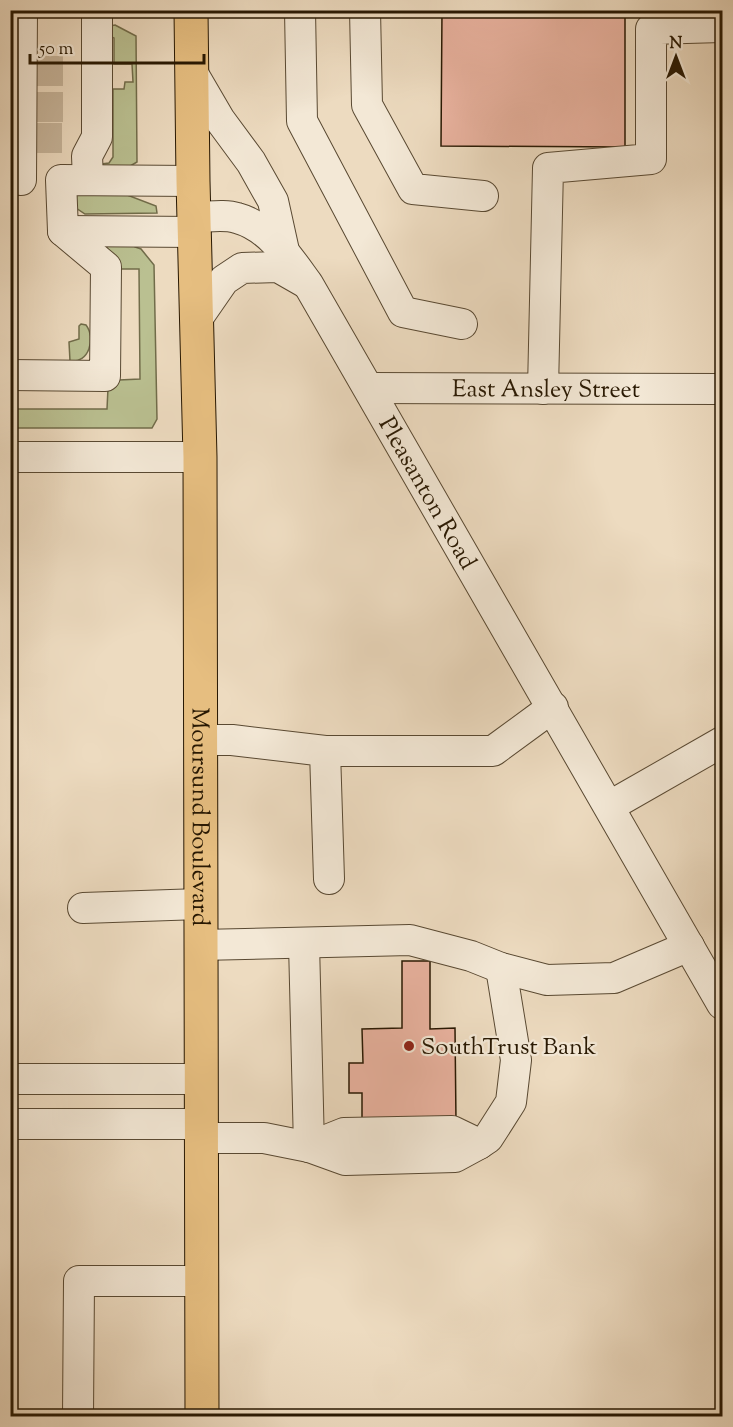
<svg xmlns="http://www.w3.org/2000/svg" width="733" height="1427" viewBox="0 0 733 1427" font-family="'Sorts Mill Goudy',serif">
  <rect width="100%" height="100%" fill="#eddbc0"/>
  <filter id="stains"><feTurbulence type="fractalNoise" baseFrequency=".00333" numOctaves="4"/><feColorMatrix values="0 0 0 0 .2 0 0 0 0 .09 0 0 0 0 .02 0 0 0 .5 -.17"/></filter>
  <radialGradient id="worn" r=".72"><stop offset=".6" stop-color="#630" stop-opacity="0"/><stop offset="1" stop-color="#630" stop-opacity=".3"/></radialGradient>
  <!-- green -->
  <g fill="#bac091" stroke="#716c4a" stroke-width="1.5">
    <path d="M115,25L136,36L137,162L120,172L93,165L109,163L113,157V89H124L125,82H133L132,64H114V38L109,36L110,26Z"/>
    <path d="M66,192L122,193L156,206L157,213L85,214L70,204Z"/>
    <path d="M134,240L135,247L141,249L154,265L157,419L152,428H11L10,409H107L108,388L119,380L140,379L139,269H118L106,246Z"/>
    <path d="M81,324L86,325C96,338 89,364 70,361L69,342L79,339V326Z"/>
  </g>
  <!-- building -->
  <g fill="#e9b29f" stroke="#281802" stroke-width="1.5">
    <path d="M442,10H625V147L441,146Z"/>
    <path d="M402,961H430V1029L455,1028L456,1122L362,1123V1093H349V1063H363L362,1029L402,1028Z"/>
  </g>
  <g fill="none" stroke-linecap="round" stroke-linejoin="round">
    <!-- minor-tunnel -->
    <g stroke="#c6b49a" stroke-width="30" stroke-dasharray="30 15" stroke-linecap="butt">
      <path d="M33,71H76"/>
      <path d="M33,107H76"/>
      <path d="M32,138H76"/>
    </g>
    <!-- minor casing -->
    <g stroke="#594932" stroke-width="32">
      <g id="minor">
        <path d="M300,10L302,121L403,312L462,324"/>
        <path d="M365,10L367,105L413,189L483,196"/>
        <path d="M192,72L220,120L251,162L273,201L284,251"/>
        <path d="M88,179L87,156L97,137V10"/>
        <path d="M21,180L22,10"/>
        <path id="s1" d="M195,217C208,217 225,214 237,218C270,227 289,258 308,284L722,1004"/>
        <path d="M63,231L195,232"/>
        <path d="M197,319L224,280L242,268L278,267L306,283"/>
        <path d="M10,375L105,376L106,267L63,231L61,180L193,181"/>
        <path id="s2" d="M370,388L722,389"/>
        <path d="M543,389L548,168L651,159V29L722,27"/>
        <path d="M10,457H200"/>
        <path d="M200,740H232L325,751L329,879"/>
        <path d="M325,751H493L553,707"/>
        <path d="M610,806L722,742"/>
        <path d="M83,908L200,904"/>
        <path d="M304,943L309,1147"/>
        <path d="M200,945L410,940L471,956L501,968L547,980L614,978L689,946"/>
        <path d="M10,1079H201"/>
        <path d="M10,1124H201"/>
        <path d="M201,1138H264L309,1147L345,1160L455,1157L479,1144L488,1138L511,1102L516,1060L501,968"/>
        <path d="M309,1147L344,1133L452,1131L479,1144"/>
        <path d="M78,1416L79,1281H201"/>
      </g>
    </g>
    <!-- major casing -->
    <g stroke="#281802" stroke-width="35">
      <g id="major">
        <path id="s3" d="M191,10L193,181L200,457L202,1416"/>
      </g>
    </g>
    <!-- minor -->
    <use href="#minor" stroke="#f3e8d6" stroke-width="30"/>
    <!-- major -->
    <use href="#major" stroke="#e6be80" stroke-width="33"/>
  </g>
  <!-- markers -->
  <circle fill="#8f2418" stroke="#f3e8d6" stroke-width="2" cx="409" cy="1046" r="6"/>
  <g text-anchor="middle" stroke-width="4.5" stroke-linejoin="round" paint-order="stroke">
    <!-- street labels -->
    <g font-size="24" fill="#281802" stroke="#f3e8d6">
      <text dy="8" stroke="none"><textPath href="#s2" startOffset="176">East Ansley Street</textPath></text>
      <text dy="8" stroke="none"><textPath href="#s1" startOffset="382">Pleasanton Road</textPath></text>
      <text dy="8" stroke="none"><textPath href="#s3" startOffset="807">Moursund Boulevard</textPath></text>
    </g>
    <!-- poi labels -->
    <g font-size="24" fill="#281802" stroke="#f3e8d6" text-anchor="start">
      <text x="421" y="1054">SouthTrust Bank</text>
    </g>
  </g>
  <!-- margin -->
  <rect width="733" height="1427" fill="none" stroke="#eddbc0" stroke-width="36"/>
  <rect x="12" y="12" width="709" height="1403" fill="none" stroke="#281802" stroke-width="3"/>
  <rect x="18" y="18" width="697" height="1391" fill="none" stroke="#281802" stroke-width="1.5"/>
  <!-- north arrow -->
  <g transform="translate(676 57)" stroke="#f3e8d6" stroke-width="4.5" paint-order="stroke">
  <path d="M0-4.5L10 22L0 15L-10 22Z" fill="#281802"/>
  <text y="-9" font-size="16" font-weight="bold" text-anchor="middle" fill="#281802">N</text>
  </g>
  <!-- scale -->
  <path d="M30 54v9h174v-9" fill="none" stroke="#281802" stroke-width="3"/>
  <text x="39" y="54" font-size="18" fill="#281802" stroke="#f3e8d6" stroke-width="4.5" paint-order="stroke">50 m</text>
  <rect width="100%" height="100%" filter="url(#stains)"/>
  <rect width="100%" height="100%" fill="url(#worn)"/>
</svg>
